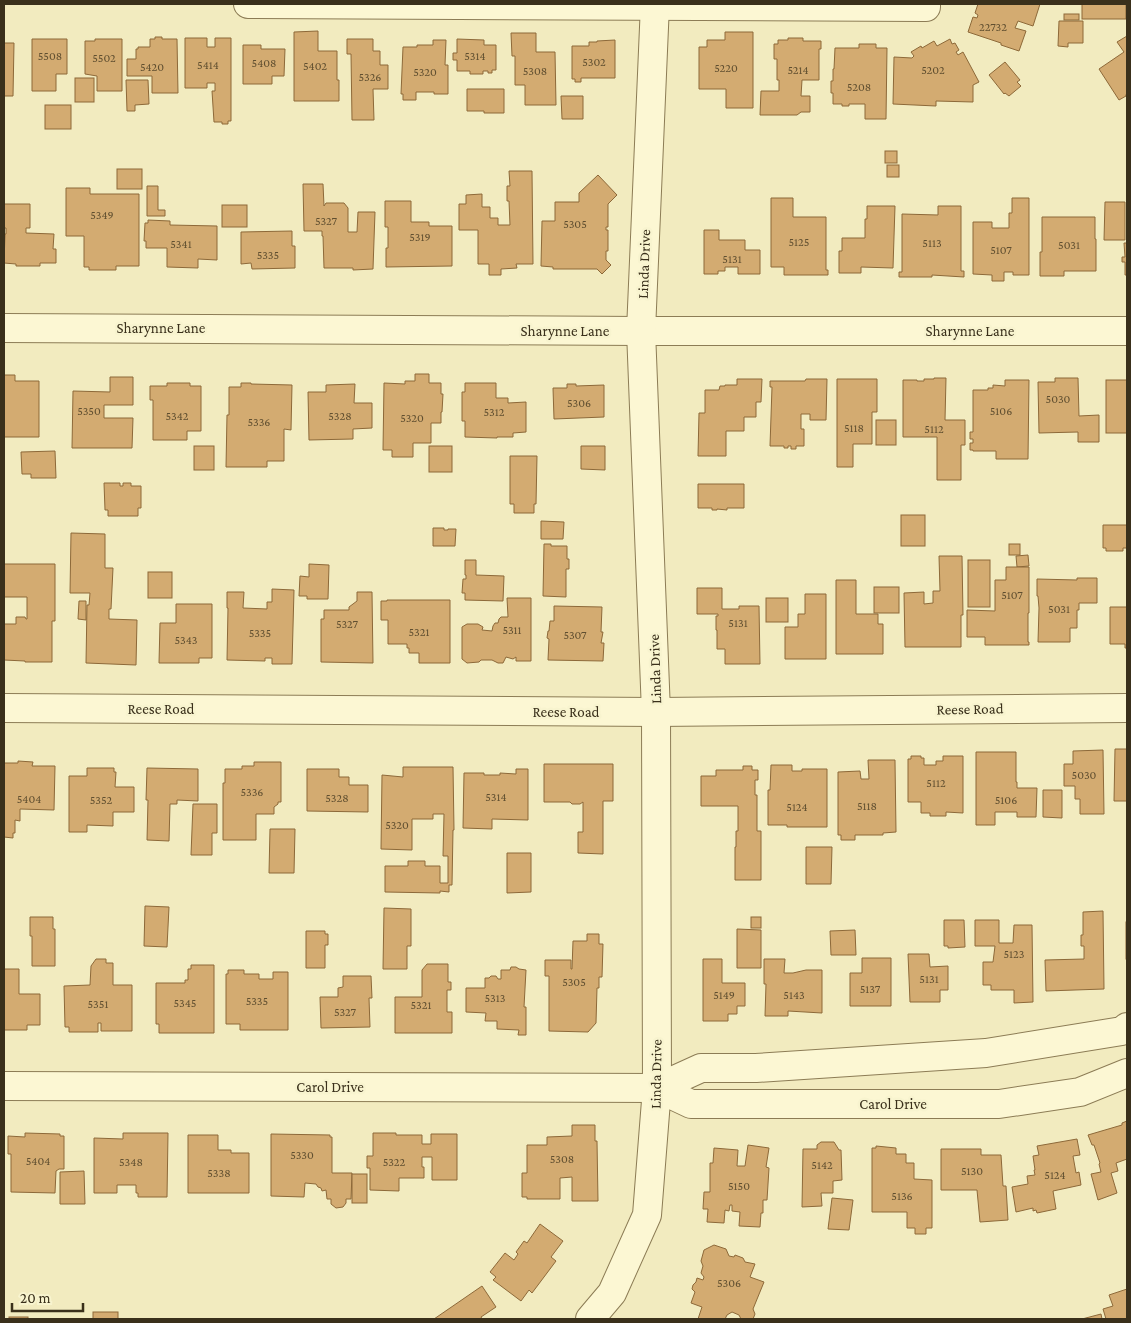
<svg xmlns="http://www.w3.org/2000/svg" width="1131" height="1323" viewBox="0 0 1131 1323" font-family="'Crimson Pro',serif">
  <rect width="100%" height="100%" fill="#f2ebbf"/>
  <!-- building -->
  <g fill="#d3ab71" stroke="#8d6939">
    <path d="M978,4H1040L1033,26L1018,21L1015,28L1026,31L1019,51L1001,45V43L968,32L973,17L977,18L978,15L975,13Z"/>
    <rect x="1082" y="4" width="44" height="15"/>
    <rect x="1064" y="14" width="15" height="6"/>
    <path d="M1059,21H1083V43H1068V47L1058,46Z"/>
    <path d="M318,31V51H337V80H339V101H294V32Z"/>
    <path d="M725,32H753V108H726V89H699V47H707V40H725Z"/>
    <path d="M511,33H536V52H555L556,105H525V85H515V56H512Z"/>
    <path d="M1127,36V93L1126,95V96L1119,100L1099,69L1124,52L1117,42Z"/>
    <path d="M155,37H162V39H177L178,93H152V76H127V59H136V49H138V47H150V39H155Z"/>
    <path d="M185,38H207V47H215V38H231V121H228V124H222V122H214L212,91H215V83H207V88H185Z"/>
    <path d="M788,38H803V41H821V49H819V80H802L801,96H810V112H801L797,115H760L761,91H779V80H777V59H774V44H778V40H788Z"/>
    <path d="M32,39H67V74H56V91H32Z"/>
    <path d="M95,39H122V91H97V76L85,74V41H95Z"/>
    <path d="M347,39H373V51H380V65H388V89H373L374,120H352L351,54H347Z"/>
    <path d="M457,39L484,40V45H496V70H492V73H488V71H483V74H470V71H457V60H453V53H457Z"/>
    <path d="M950,39L952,44L955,43L959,50L956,52L958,55L963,52L979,82L973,85V102L936,101V106L893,104L894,57L912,58L914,56L911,52L921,46L922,48L934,41L937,46Z"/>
    <path d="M433,40H446L445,65H448V94H434V92H416V100H403V94H401L403,47H417V45H433Z"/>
    <path d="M615,40V78H581V82H575V79H572V46H589V42H597V41Z"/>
    <path d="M4,43H14L13,96H4Z"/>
    <path d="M859,44H876V48H887L886,119H865V104H849V106H842V104H833V93H831V81H833V69H834L835,48H859Z"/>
    <path d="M243,45H261V49H285L284,76H272V84H243Z"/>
    <path d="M1005,62L1020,80L1017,82L1021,86L1009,96L1005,93L1004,94L989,75Z"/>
    <rect x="75" y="78" width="19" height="24"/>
    <path d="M126,80H148L149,104L135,105V111H127Z"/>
    <path d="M467,89H504V113H484V111H467Z"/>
    <path d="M561,96H583V119H562Z"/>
    <rect x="45" y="105" width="26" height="24"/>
    <rect x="885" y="151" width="12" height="12"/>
    <rect x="887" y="165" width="12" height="12"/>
    <rect x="117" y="169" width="25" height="20"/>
    <path d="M509,171H532L533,264H516L517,268L501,269V275H489V264H478V230H459V204H466V195L482,194V207H490V218H498V225H510L509,201H507V186H510Z"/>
    <path d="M598,175L617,195L608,204V227H606V230H608V251H606V260L611,265L602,274L597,269H553V267L541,266L542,221H555V202H579V193Z"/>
    <path d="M303,184H323L324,206L326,203H344L348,208V232H357L358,212H375L373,269L353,270V268H324L323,236H322V231H304Z"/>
    <path d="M147,186H158V210H165V216H147Z"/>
    <path d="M66,188H90V194H139V266H116V270H89V267H84V236H66Z"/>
    <path d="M771,198H793V217H826V270H828V275H784V267H771Z"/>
    <path d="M1012,198H1029V275H1013V272H1004V281H992V275L973,274V222H992V228H1009V213H1012Z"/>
    <path d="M385,201H411V222H429V226H452V266L386,267V248H388V227H385Z"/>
    <path d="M1105,202H1125V240H1104Z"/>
    <path d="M4,204H30V228H26V233L54,234L53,249H56V263H40V266H16V264L4,263L5,234H6V228H4Z"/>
    <rect x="222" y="205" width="25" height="22"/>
    <path d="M867,206H895L893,268L861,267V273H839V251H842V238H865V219H867Z"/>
    <path d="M938,206H961V271H964V277L932,275V277H899V272H902V214L938,215Z"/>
    <path d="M1042,217H1095V239H1096V271H1064V276H1040V252H1042Z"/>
    <path d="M148,220L170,221V225L217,226V260L198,259V268L167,267V248H146V241H144L145,223H148Z"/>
    <path d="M704,230H719V240H745V250H760V274H738V267H725V271H718V274H704Z"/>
    <path d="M292,231V246H295V268L252,269L251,263L241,264V232Z"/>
    <path d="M1124,243H1127V275H1125V262H1122V257H1125Z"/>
    <path d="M415,374H429V383H441V394H443L442,412H441V423H431V443H413V457H392V450H383L384,383L405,384V381H415Z"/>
    <path d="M4,375H15V381H39V437H4Z"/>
    <path d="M110,377H133V405H104V418H133L132,448H72L73,391L110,392Z"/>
    <path d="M934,378H946L945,420H965V445H961V480H937V437H903V380H917V381H924V379H934Z"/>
    <path d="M1055,378H1078L1079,416L1099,415V442H1078V432L1039,433L1038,382H1055Z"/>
    <path d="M737,379H762L761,402H756V417H744V431H726V456H698L699,413H705V390H719L720,386H725V385H737Z"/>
    <path d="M806,379H827L826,420H810V414H801V429H804V446H796V449H791V446H788V448H784V446H770L772,387H770V381H805Z"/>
    <path d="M837,379H877V412H872V444H853V467H837Z"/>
    <path d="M1005,380H1029L1028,459H996V451H973V450H970V443H973V439H970V432H973V390H988V388H993V385L1005,386Z"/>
    <rect x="1106" y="380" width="21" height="53"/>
    <path d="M167,383H190V386H201V431H187V440H153V400H150V386H167Z"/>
    <path d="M241,383H251V384L292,385L291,430L284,429V461H267V467H226L227,415H229V387H241Z"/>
    <path d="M465,383H496V398H508V403L526,402V432L513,433V437H497V438L465,437V421H462V392H465Z"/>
    <path d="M355,384L354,403H372V428L353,429V439L309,440L308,392H326V385Z"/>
    <path d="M567,384H576V386L604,385V417L554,419L553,388H567Z"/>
    <rect x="876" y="420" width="20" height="25"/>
    <rect x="194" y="446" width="20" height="24"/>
    <rect x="429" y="446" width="23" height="26"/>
    <path d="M581,446H605V470L581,469Z"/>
    <path d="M55,451L56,478H31V474H22L21,452Z"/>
    <path d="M510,456H537L536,504H534V513H514V504H510Z"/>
    <path d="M104,483H120V486H123V483H131V486H141V508H138V516H108V510H105Z"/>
    <path d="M698,484H744V508H727V510L717,509V510H712V508H698Z"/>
    <rect x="901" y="515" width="24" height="31"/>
    <path d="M541,521L564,522L563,539H541Z"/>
    <path d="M1103,525H1127V548H1123V551H1106V548H1103Z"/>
    <path d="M433,528H444V530H448V529H456L455,546H433Z"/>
    <path d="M71,533L105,534V568H113L111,609H109V619L137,620L136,665L86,663L87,605H89L90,593H70Z"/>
    <path d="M544,544H551V546H567V559H569V569H566V597L543,596Z"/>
    <rect x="1009" y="544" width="11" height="11"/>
    <path d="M1028,555L1029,566L1017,567L1016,556Z"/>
    <path d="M939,556H962L963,615H961V647H905L904,593L924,592V604L933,603V591H940Z"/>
    <path d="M465,560H476V575L504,576L503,601L465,600V593H462L463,579H466V575H465Z"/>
    <rect x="968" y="560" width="22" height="47"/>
    <path d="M4,564H55V621H52V662H25V661L4,660V624H16V617H25L26,619H27V597H4Z"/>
    <path d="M309,564L329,565L328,599H307V596H299L300,576L309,577Z"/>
    <path d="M1006,567H1029V613H1028V642H1029V645H985V637H967V610L995,611V580H1006Z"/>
    <rect x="148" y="572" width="24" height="26"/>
    <path d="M1077,578H1097V603H1079V610H1077V628H1070V642H1038L1039,608L1038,596H1037V579L1077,580Z"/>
    <path d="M836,580H856V614H878V624H883V654H836Z"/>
    <rect x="874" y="587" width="25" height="26"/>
    <path d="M697,588H722V609H739V606H759L760,664H725V649H717V630H716V616H718V614H697Z"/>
    <path d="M272,589L294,590L292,664H272V658H265V661L227,660L228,608H227V592H244L243,608L267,609V602H272Z"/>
    <path d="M357,592H372L373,663L321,662V619H324V610H349V607L357,601Z"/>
    <path d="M805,594H826V659H785V627H798V614H805Z"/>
    <path d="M507,598H531V661H516V657L513,659L506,657L503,663H498L492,660H481L479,662L467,663L462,659V627L467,624H478L483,627L482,630L492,631L493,626L495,623H498L499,619L501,617H508Z"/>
    <rect x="766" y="598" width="22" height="24"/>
    <path d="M387,600H450V663H419V653H409V648H407V644H388V620H381V601H387Z"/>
    <path d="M79,601H86V620L78,619Z"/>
    <path d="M176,604H212V658H199V663H159L160,623H176Z"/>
    <path d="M554,606L602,607L601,632H603L601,643H604L603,661L548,660L549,639L547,638L548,631H549L550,621H554Z"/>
    <path d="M1110,607H1127V648H1125V644H1110Z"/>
    <path d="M1115,749H1127V801H1114Z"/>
    <path d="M1103,750L1104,814H1080V799H1075V786H1064V764H1073V751Z"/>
    <path d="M976,752H1016V782H1017V788H1037L1036,817H1017V812H995V825H976Z"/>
    <path d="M911,756H921V758H924V765H936V761H943V756H963V813L946,812V816H930V813H921V802H908V759H911Z"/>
    <path d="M868,760H895L896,832L883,833V835H855V840H841V835H838V772L860,771L861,779H869Z"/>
    <path d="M18,761L33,762L32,766H55L54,810L20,809V821L15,820V833H13V838L4,837V763H18Z"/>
    <path d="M254,762H281V802H278V804L274,807V814H256V840H223V783H225V769H242V766H254Z"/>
    <path d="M544,764H613V801H603V854L578,853V832H583V802L580,804H572L570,802H544Z"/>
    <path d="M771,765H792V771H802V769H827V827H787V825H768V790H770Z"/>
    <path d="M743,766H752V770H758V780H755V795H757V831H761V880H735V847H736V831H738V806H701V776H716V770H743Z"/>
    <path d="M403,767H453L454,830H453L452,885H449V892L440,891V893L385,892V866H408V861H425V866H440V883H448V856H443L444,814H433V819H412V850L381,849L382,775L403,777Z"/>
    <path d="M87,768H114V772H116L115,787H134V812H113V826L87,825V832H69V776H87Z"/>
    <path d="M147,768L198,769V801L177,800V804H170L169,841L147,840L148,800H146Z"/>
    <path d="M307,769H339V777H349V785H368V812L307,811Z"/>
    <path d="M516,769H528V820L492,819V829L463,828L464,773H484V775H500V773L516,774Z"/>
    <path d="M1043,790H1062V818L1043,817Z"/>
    <path d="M193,804H217V833H212V855H191Z"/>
    <path d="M270,829H295L294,873H269Z"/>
    <path d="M806,847H832L831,884H806Z"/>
    <path d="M507,853H531V892L507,893Z"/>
    <path d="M145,906L169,907L167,947L144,946Z"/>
    <path d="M384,908L411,909V946H407V969H383Z"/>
    <path d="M1103,911L1104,989L1046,991L1045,960L1084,959V946H1081V935H1083V912Z"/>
    <path d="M30,917H53V929H55V966H32V936H30Z"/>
    <rect x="751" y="917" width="10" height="11"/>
    <path d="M944,920H964L965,947L948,948V946H944Z"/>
    <path d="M975,920H999V943H1013L1014,925H1032L1033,1002L1014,1003V990H991V985H983V962H993L995,946H975Z"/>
    <rect x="1126" y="922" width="1" height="37"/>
    <path d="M737,929L761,930V968H737Z"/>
    <path d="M855,930L856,955H831L830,931Z"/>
    <path d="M306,931H325V934H328V945H325V968H306Z"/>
    <path d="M587,934H599V944H603L602,977H599V988H597L596,1023L588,1032L549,1031V976H545V960H571V969H572L573,941H587Z"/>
    <path d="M908,954H929L930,967L948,966V990H940V1002H910Z"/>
    <path d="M862,958H891V1006H850V973H862Z"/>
    <path d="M96,959H106V963H113V985H132V1031H101V1023H98V1032H69V1027H65L64,986L90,985L91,966Z"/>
    <path d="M703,959H722V983H745V1006H737V1014H728V1021H703Z"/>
    <path d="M764,959H785L784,973H793L806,970H822V1013L788,1011V1016H765L766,984H764Z"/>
    <path d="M427,964H448V982H451V990H447V1012H452V1033H395V997H422V970Z"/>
    <path d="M191,965H214V1033H159V1024H156V983H185V980H188V969H191Z"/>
    <path d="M511,967H516L519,969L526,970L524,1007H526V1035H518L519,1030L497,1029V1021H485L486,1013L466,1012V988H485V978H489L491,976H496L498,979H501V970H510Z"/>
    <path d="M4,969H19V994H40V1025H27V1030H4Z"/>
    <path d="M228,970H244V974H259V979H273V972H288V1030H240V1024H226V974H228Z"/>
    <path d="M343,976H371L372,998H369L370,1027L321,1028L320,997H338V988L343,987Z"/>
    <path d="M1127,1121V1159L1116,1163L1118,1171L1111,1173L1117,1193L1098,1200L1091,1174L1101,1172L1099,1164L1100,1163L1094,1145H1092L1088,1135L1122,1125V1123Z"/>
    <path d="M572,1125H595V1141H597L598,1201H572V1177L560,1178V1199H527V1197H522V1173H527V1145H547V1137L572,1136Z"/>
    <path d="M25,1133L60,1134V1136H64V1169H59L56,1171L55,1193L11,1192V1154H8V1136L25,1137Z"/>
    <path d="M123,1133H168L167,1197H138V1193H136V1185H117V1193H94V1138L123,1139Z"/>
    <path d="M373,1133H396V1135H422V1144H431V1134H457V1180H432V1157H422V1167H424V1178H399V1191L370,1190V1168H367V1156H373Z"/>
    <path d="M271,1134L330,1135V1137H332V1173H352L351,1199H346V1203L343,1207L336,1208L331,1204V1199H327L326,1190L322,1191L321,1188L318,1187L316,1184L305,1183L304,1197L271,1196Z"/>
    <path d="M188,1135H218V1150H231V1153H249V1193H188Z"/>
    <path d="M1077,1139L1080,1155L1073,1156L1076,1173L1079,1172L1081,1185L1053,1191L1056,1209L1037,1213L1036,1210L1033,1211V1208L1016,1212L1012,1187L1028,1184L1027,1176L1035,1175L1034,1170H1035L1033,1156L1039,1155L1037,1146Z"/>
    <path d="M821,1142H834L839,1150H841L842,1180L833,1181V1193H821L822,1206L802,1207L803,1149H817V1145Z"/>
    <path d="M748,1145L769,1148L766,1167L769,1168L767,1200H763V1213H761L760,1227L739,1226L740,1212L732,1211V1205H730L729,1211L725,1210L724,1223L707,1222L708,1209H703L704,1192H710V1163H713L714,1148L738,1150L737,1166H745Z"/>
    <path d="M876,1146L896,1148V1154H906V1163H914V1179L932,1180V1228H926V1234H915V1228H907V1212H872V1148H876Z"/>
    <path d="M941,1149H981V1155H1001L1003,1186H1006L1008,1220L980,1222L977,1190H941Z"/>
    <path d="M84,1171L85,1204H60V1172Z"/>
    <rect x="352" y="1174" width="15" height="29"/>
    <path d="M832,1198L853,1200L849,1230L828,1229Z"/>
    <path d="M540,1224L563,1241L551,1257L556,1261L532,1293L529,1290L521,1301L493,1280L496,1277L490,1272L505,1253L514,1260L518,1254L516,1252L524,1241L527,1243Z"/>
    <path d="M714,1245L726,1249L729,1256L734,1257L735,1255L743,1258L745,1262L755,1264L750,1277L764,1282L753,1309L755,1314L753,1319H741L739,1315L732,1312L727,1315L725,1319H698L702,1307L691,1303L695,1292L692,1289L693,1285L696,1282L697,1278L703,1280L704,1277L701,1273L703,1266L701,1261L704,1250Z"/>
    <path d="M482,1286L496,1307L481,1317L482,1319H434Z"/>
    <path d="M1127,1289V1319H1106L1103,1309L1113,1306L1109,1295Z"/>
    <rect x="93" y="1312" width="25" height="7"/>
    <path d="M1101,1314L1102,1319H1082Z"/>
    <rect x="9" y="1317" width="19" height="2"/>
  </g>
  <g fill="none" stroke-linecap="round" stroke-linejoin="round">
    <!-- minor casing -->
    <g stroke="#8c7c55" stroke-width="30">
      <g id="minor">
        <path d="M248,4L926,7V4"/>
        <path d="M4,328L641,331H1127"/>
        <path d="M4,708L656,712L1127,708"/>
        <path d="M4,1086L657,1088L701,1068H756L986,1053L1122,1031L1127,1027"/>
        <path d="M657,1088L691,1104H999L1080,1092L1127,1073"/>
        <path d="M590,1319L612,1293L647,1215L657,1088L656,712L641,331L655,4"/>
      </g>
    </g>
    <!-- minor -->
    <use href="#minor" stroke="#fcf7d3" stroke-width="28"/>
  </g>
  <g text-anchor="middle" stroke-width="5" stroke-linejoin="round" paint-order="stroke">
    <!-- number labels -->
    <g font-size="12" fill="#604f30">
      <text x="993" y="31">22732</text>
      <text x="50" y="60">5508</text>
      <text x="475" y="60">5314</text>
      <text x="104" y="62">5502</text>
      <text x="594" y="66">5302</text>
      <text x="264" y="67">5408</text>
      <text x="208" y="69">5414</text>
      <text x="315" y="70">5402</text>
      <text x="152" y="71">5420</text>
      <text x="726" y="72">5220</text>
      <text x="798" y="74">5214</text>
      <text x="933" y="74">5202</text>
      <text x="535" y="75">5308</text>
      <text x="425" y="76">5320</text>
      <text x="370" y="81">5326</text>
      <text x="859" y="91">5208</text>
      <text x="102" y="219">5349</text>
      <text x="326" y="225">5327</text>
      <text x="575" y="228">5305</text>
      <text x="420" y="241">5319</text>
      <text x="799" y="246">5125</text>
      <text x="932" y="247">5113</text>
      <text x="181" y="248">5341</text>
      <text x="1069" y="249">5031</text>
      <text x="1001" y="254">5107</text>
      <text x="268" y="259">5335</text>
      <text x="732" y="263">5131</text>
      <text x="1058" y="403">5030</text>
      <text x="579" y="407">5306</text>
      <text x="89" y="415">5350</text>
      <text x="1001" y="415">5106</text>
      <text x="494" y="416">5312</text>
      <text x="177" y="420">5342</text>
      <text x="340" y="420">5328</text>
      <text x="412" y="422">5320</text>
      <text x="259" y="426">5336</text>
      <text x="854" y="432">5118</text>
      <text x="934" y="433">5112</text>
      <text x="1012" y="599">5107</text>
      <text x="1059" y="613">5031</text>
      <text x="738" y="627">5131</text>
      <text x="347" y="628">5327</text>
      <text x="512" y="634">5311</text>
      <text x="419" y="636">5321</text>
      <text x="260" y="637">5335</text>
      <text x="575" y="639">5307</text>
      <text x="186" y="644">5343</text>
      <text x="1084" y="779">5030</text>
      <text x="936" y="787">5112</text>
      <text x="252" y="796">5336</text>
      <text x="496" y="801">5314</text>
      <text x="337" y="802">5328</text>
      <text x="29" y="803">5404</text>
      <text x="101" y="804">5352</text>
      <text x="1006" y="804">5106</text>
      <text x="867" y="810">5118</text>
      <text x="797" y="811">5124</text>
      <text x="397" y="829">5320</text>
      <text x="1014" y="958">5123</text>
      <text x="929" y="983">5131</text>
      <text x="574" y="986">5305</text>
      <text x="870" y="993">5137</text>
      <text x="724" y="999">5149</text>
      <text x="794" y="999">5143</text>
      <text x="495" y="1002">5313</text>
      <text x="257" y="1005">5335</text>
      <text x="185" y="1007">5345</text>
      <text x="98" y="1008">5351</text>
      <text x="421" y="1009">5321</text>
      <text x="345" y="1016">5327</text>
      <text x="302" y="1159">5330</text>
      <text x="562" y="1163">5308</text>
      <text x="38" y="1165">5404</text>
      <text x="131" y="1166">5348</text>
      <text x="394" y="1166">5322</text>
      <text x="822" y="1169">5142</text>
      <text x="972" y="1175">5130</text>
      <text x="219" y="1177">5338</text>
      <text x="1055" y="1179">5124</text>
      <text x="739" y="1190">5150</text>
      <text x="902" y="1200">5136</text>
      <text x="729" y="1287">5306</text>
    </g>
    <!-- street labels -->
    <g font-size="15" fill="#3a301b" stroke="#f8f4cf">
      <text transform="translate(644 264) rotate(-88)" y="5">Linda Drive</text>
      <text x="161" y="333">Sharynne Lane</text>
      <text x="565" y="336">Sharynne Lane</text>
      <text x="970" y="336">Sharynne Lane</text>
      <text transform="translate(655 669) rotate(-92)" y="5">Linda Drive</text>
      <text x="161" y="714">Reese Road</text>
      <text transform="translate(970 709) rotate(-1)" y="5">Reese Road</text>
      <text x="566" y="717">Reese Road</text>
      <text transform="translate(656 1074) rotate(-89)" y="5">Linda Drive</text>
      <text x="330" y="1092">Carol Drive</text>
      <text x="893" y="1109">Carol Drive</text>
    </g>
  </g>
  <!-- border -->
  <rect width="1131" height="1323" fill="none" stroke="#3a301b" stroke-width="10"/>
  <!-- scale -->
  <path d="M12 1303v8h71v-8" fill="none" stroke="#3a301b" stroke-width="2.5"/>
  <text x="20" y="1303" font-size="15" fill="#3a301b" stroke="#f8f4cf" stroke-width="4" paint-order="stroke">20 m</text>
</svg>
